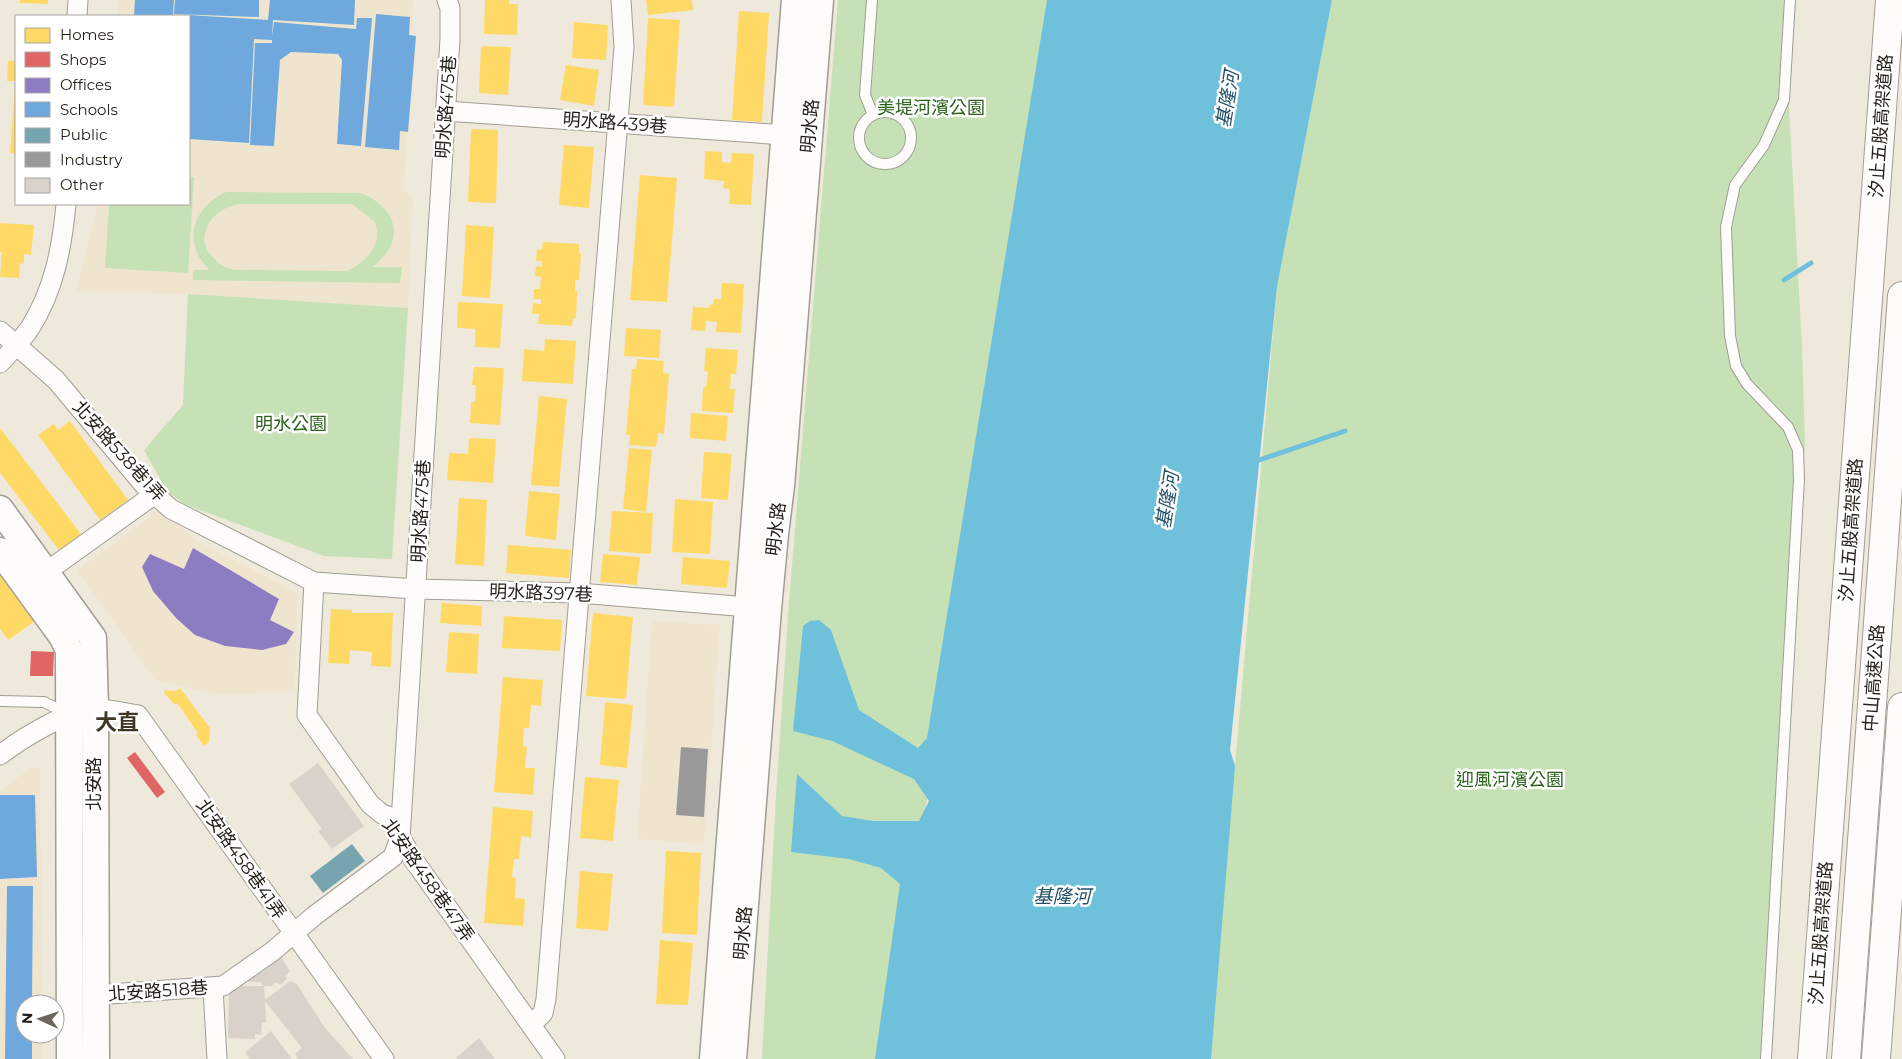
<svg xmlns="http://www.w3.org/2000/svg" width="1902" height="1059" viewBox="0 0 1902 1059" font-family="Montserrat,'Noto Sans TC',sans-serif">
  <rect width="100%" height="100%" fill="#efe9dc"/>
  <!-- built -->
  <g fill="#efe5ce">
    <path d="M119,0H413L404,189L413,199L408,308L188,294L76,291L98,204H189V16H117Z"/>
    <path d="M161,509L197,541L297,593L295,691L220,695L155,680L77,570Z"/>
    <path d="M652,621L720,625L704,844L637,839Z"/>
    <path d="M31,768H40L42,1004H25V1034H42V1059H0V791Z"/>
  </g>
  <!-- green -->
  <g fill="#c6e1b6" fill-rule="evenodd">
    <path d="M838,0H1050L908,923L893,1059H762L776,796L788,615Z"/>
    <path d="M1332,0H1796L1789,107L1802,347L1805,442L1767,1059H1202L1235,766L1277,287Z"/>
    <path d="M189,177H194L188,273L105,268L109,204H189Z"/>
    <path d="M226,192L361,193C385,203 403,223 389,249C385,256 378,262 373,267H402L400,283L193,280V270H209C182,242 192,208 226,192ZM237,204H352L375,222C376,226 378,233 377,238C374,254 360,265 347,271C317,271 288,270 259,270C250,269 236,272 228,268C215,263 201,248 205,233C210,216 221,209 237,204Z"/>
    <path d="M188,294L408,308L392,559L324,556L184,504L167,491L144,450L183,405Z"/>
  </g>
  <!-- water -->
  <path fill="#6fc0db" d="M1047,0H1332L1277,287L1230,750L1235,766L1211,1059H875L900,884L881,868L849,859L791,852L797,774L842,816L873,821H919L929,801L914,779L832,741L793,731L803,626L810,621L819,620L831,630L859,710L918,748L927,738Z"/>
  <!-- homes -->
  <g fill="#ffd966">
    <path d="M20,0H48V4L20,3Z"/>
    <path d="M485,0H509V4H518L517,35L484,34Z"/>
    <path d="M646,0H692L693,10L648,15Z"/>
    <path d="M739,11L769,13L762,122L732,120Z"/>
    <path d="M648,18L680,20L674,107L643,105Z"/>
    <path d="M574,22L608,25L606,60L572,58Z"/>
    <path d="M481,46L511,47L508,95L479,93Z"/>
    <path d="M8,61H16V81H7Z"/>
    <path d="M566,65L599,70L594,106L560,100Z"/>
    <path d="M15,88H16V154L10,153Z"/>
    <path d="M471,129L498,130L496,203L468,202Z"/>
    <path d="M564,145L594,147L589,208L559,205Z"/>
    <path d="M705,151L722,152V162L731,163L732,153L754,154L751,205L729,204L730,189L723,188L724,181L704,179Z"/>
    <path d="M640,175L677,178L667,302L630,300Z"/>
    <path d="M0,223L34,225L31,255L24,254V264L20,263L19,278L0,277L2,252H0Z"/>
    <path d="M466,225L494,227L490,298L462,296Z"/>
    <path d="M543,242L579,244V253H581L579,280H575V291H577L576,318H573L572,326L538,324L539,314H532L533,303L541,304V299H533L534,289H540L541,277L535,276L536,266L542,267V261H536L537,249L542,250Z"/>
    <path d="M722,283L744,284L741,333L716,332L717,322L706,321L705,331L691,330L693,307L709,308L710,304L713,305L714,299H721Z"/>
    <path d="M458,302L503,304L500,348L475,347V329L457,328Z"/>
    <path d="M626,328L661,330L659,358L624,356Z"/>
    <path d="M545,339L576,341L573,384L522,381L524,349L544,351Z"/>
    <path d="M706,348L738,350L736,374H731L730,389H735L733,413L702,411L703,387H706L708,372L704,371Z"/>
    <path d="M637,359L664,361L663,373L669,374L664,434L658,433L656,447L629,445L630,435H626L632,369H636Z"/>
    <path d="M474,367L504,368L500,425L470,423L471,402H475L476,385H472Z"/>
    <path d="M539,396L567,399L559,487L531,485Z"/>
    <path d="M691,413L728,416L726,441L690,438Z"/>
    <path d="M70,421L128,500L100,520L38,435L54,424L58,430Z"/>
    <path d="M0,428L81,534L59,550L0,473Z"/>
    <path d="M469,438L496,439L493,483L447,480L449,453L468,454Z"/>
    <path d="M629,448L652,450L646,512L623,509Z"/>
    <path d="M704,452L732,454L728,500L701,498Z"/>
    <path d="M529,491L560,494L556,540L525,536Z"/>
    <path d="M459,498L487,500L484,566L455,564Z"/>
    <path d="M675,499L713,502L710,554L672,552Z"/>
    <path d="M612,511L653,513L651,554L609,551Z"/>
    <path d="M508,545L571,550L569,578L506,573Z"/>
    <path d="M603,554L640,557L637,585L600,582Z"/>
    <path d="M683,557L730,561L727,588L681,584Z"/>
    <path d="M0,566L38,619L8,640L0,629Z"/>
    <path d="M442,603L482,606L481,626L440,623Z"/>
    <path d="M331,609L352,610V613H393L391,667L371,666L372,652L350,650L349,664L328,663Z"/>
    <path d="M593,613L633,617L626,699L586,696Z"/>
    <path d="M504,616L562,620L560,651L502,648Z"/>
    <path d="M449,632L479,634L477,674L446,672Z"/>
    <path d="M503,677L543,680L541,706L531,705L529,728H524L523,746L527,747L525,768H535L533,795L494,792Z"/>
    <path d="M180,688L210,728L209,742L204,746L196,735L198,733L177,703L175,705L164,693L165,690L176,691Z"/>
    <path d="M605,702L633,705L627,768L600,765Z"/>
    <path d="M585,777L619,780L613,841L580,838Z"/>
    <path d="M493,807L533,811L531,837L521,836L519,859H514L512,877L516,878L515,898L525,899L523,926L484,923Z"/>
    <path d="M666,851L701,853L697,935L662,933Z"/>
    <path d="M580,871L613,874L608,931L576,928Z"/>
    <path d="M660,940L693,943L688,1005L656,1004Z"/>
  </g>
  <!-- shops -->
  <g fill="#e06666">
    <path d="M31,651L54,652L53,676H30Z"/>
    <path d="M135,752L165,792L157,798L127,758Z"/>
  </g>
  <!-- offices -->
  <path fill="#8e7cc3" d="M193,548L279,599L270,620L294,632L286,644L262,650L225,646L195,635L176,618L153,591L142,567L150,554L184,569Z"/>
  <!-- schools -->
  <g fill="#6fa8dc">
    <path d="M135,0H174L173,16H134Z"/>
    <path d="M175,0H259V17L174,14Z"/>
    <path d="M270,0H355L354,25L273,20L272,36L274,22L356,29L357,18H372L361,146L337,144L342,60L338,54L291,52L280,60L274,146L250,145L255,43H272V40L254,39L249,143L189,139V15L268,20Z"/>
    <path d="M376,14L410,17L409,35L416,36L408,132L400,131L399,150L365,147Z"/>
    <path d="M0,795H35L37,877L0,879Z"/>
    <path d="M7,886H33L32,1004H25V1034H32V1059H5Z"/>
  </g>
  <!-- public -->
  <path fill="#76a5af" d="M352,844L365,861L323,893L310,876Z"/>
  <!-- industry -->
  <path fill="#999" d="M681,747L708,749L704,817L676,815Z"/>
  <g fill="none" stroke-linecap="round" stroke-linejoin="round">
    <!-- stream -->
    <g stroke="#6fc0db" stroke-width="5">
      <path d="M1784,280L1811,263"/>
      <path d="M1253,462L1345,431"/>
    </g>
  </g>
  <!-- building -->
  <g fill="#dad2ca">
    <path d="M318,763L364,826L332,849L318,831L322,829L289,784Z"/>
    <path d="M279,953L290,971L285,976L287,979L280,985L275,982L272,986H264L260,982H248L245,979Z"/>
    <path d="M290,981L297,984L325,1028L353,1059H298L295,1054L302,1048L265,1001L266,1023H262L261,1035L255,1034V1039L228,1038L229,986H264L265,1000Z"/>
    <path d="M271,1031L292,1059H250L245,1052Z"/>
    <path d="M479,1038L495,1059H457L456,1058Z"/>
  </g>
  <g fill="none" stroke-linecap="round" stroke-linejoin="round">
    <!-- service casing -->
    <g stroke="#a19d93" stroke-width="12">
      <g id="service">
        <path d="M872,0L865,95L873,115"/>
        <circle cx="885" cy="138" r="26"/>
        <path d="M0,701L44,702L68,714"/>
        <path d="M1766,1059L1799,479L1798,450L1788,427L1747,384L1736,366L1730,336L1726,227L1735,185L1764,145L1784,100L1790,0"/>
      </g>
    </g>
    <!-- minor casing -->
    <g stroke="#a19d93" stroke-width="21">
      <g id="minor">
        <path d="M77,16L78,0"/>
        <path d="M445,111L785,135"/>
        <path d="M0,331L56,380L144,485L171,509L314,582L416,589L579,593L760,608"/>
        <path d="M0,363C10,352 21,341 30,328C54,290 62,248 66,204"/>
        <path d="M46,572L155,494"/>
        <path d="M314,582L307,715L370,804L382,814L388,816L413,859L555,1059"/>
        <path d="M0,755C21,739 70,708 96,709C110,709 125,713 138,715L384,1059"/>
        <path d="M213,988L217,1059"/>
        <path d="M95,995L223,986L273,951L314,916L393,857L400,838L450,39V8L447,0"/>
        <path d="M531,1025L543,1013L546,999L624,47L621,0"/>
      </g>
    </g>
    <!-- secondary casing -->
    <g stroke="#a19d93" stroke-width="29">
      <g id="secondary">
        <path d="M0,509L93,638L95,708L96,1059"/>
        <path d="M0,551L62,636L69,650L70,1059"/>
        <path d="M713,1059L795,0"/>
        <path d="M733,1059L768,609L775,534L781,486L820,0"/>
      </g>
    </g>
    <!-- motorway casing -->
    <g stroke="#a19d93" stroke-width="30">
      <g id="motorway">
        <path d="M1812,1059L1890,0"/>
        <path d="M1846,1059L1902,296"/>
        <path d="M1876,1059L1902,707"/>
      </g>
    </g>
    <!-- service -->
    <use href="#service" stroke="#fdfcfa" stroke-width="10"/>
    <!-- minor -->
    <use href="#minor" stroke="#fdfcfa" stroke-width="19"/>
    <!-- secondary -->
    <use href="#secondary" stroke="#fdfcfa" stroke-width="26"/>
    <!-- motorway -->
    <use href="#motorway" stroke="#fdfcfa" stroke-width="28"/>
  </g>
  <g text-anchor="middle" stroke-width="5" stroke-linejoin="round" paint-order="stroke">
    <!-- street labels -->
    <g font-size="18" fill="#231f16" stroke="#fff">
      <text transform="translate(446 107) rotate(-86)" y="6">明水路475巷</text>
      <text transform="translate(615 123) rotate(4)" y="6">明水路439巷</text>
      <text transform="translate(810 126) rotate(-85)" y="6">明水路</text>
      <text transform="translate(1881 126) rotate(-86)" y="6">汐止五股高架道路</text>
      <text transform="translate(119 451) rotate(48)" y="6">北安路538巷1弄</text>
      <text transform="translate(421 511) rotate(-87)" y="6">明水路475巷</text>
      <text transform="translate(776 529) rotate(-83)" y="6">明水路</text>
      <text transform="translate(1851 530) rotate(-86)" y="6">汐止五股高架道路</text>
      <text transform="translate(541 593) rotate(2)" y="6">明水路397巷</text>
      <text transform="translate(1874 678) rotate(-86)" y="6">中山高速公路</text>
      <text transform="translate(94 784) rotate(-90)" y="6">北安路</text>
      <text transform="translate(241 859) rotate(55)" y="6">北安路458巷41弄</text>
      <text transform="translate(428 880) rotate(55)" y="6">北安路458巷47弄</text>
      <text transform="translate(743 933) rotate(-85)" y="6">明水路</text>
      <text transform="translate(1821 933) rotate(-86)" y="6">汐止五股高架道路</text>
      <text transform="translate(158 991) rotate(-4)" y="6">北安路518巷</text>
    </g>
    <!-- park labels -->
    <g font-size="18" fill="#2a6219" stroke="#fff">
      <text x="931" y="114">美堤河濱公園</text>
      <text x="291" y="430">明水公園</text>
      <text x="1510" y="786">迎風河濱公園</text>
    </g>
    <!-- water labels -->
    <g font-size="19" font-style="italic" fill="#225165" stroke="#fff">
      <text transform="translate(1227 99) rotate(-81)" y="7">基隆河</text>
      <text transform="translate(1167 500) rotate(-81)" y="7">基隆河</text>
      <text x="1062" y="903">基隆河</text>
    </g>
    <!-- district labels -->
    <g font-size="22" font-weight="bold" fill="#3f3623" stroke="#fff">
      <text x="117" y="730">大直</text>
    </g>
  </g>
  <!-- legend -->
  <rect x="15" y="15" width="175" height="190" fill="#ffffff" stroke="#a7a5a2"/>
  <rect x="25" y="28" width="25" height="15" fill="#ffd966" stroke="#a7a5a2"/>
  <text x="60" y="40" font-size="15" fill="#231f16">Homes</text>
  <rect x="25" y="52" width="25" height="15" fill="#e06666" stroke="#a7a5a2"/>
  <text x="60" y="65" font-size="15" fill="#231f16">Shops</text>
  <rect x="25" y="78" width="25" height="15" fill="#8e7cc3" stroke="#a7a5a2"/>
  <text x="60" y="90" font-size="15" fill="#231f16">Offices</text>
  <rect x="25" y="102" width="25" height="15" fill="#6fa8dc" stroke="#a7a5a2"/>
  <text x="60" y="115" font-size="15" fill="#231f16">Schools</text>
  <rect x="25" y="128" width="25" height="15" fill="#76a5af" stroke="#a7a5a2"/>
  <text x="60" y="140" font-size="15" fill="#231f16">Public</text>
  <rect x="25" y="152" width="25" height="15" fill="#999999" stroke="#a7a5a2"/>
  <text x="60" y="165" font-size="15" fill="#231f16">Industry</text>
  <rect x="25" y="178" width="25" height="15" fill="#dad2ca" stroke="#a7a5a2"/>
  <text x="60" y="190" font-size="15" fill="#231f16">Other</text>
  <!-- north arrow -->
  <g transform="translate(40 1019) rotate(273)"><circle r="24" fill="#ffffff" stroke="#a7a5a2"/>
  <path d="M0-4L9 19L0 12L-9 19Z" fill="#6a665b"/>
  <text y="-8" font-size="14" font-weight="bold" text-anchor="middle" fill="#231f16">N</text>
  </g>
</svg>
